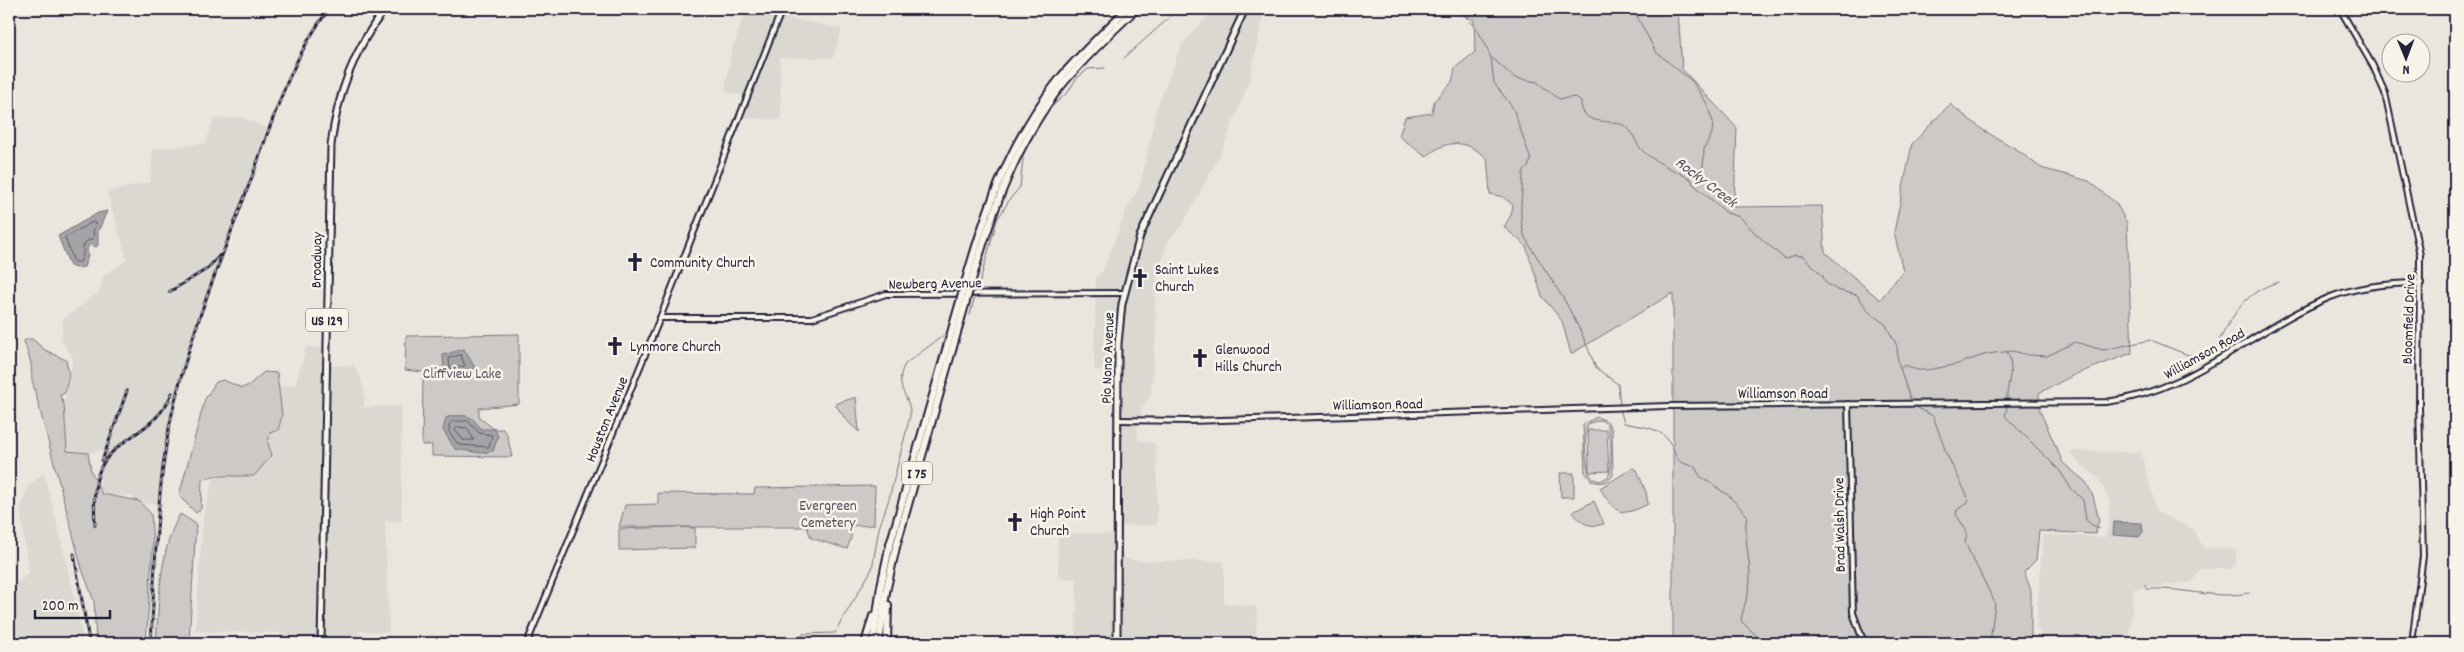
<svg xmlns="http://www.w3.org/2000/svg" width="2464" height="652" viewBox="0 0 2464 652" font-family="Dekko,sans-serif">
  <rect width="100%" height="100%" fill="#eae6de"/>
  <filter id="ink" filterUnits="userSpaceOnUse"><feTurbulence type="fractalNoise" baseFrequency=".02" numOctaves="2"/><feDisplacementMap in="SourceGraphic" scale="10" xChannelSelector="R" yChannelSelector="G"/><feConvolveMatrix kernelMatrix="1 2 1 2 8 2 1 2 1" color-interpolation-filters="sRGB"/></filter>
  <g filter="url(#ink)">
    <!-- built -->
    <g fill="#dbd8d2">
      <path d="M749,9H785L783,17L842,29L833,58H780L781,120L743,118L744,96L725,92L731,53L746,11Z"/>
      <path d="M1203,9H1265L1250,78L1236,115L1219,157L1184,222L1167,243L1155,290L1156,328L1151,396L1142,408L1137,428L1138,440L1155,443L1157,464V525L1121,526L1123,375L1094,370L1096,277L1102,272L1129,204L1140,186L1157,107L1181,46L1210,13Z"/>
      <path d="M241,117L268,128L187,352L172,406L160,503L135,504L134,496L99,495L102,450L88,453L67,451L64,405L73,358L61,340L63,319L99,292L104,275L127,260L107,192L150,182L153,149L206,143L213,119Z"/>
      <path d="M306,347L323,348L322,365L354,366L361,379L365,397L363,407L401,406L402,521H385L389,632L359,631L358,643H280V633L195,631L203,518L214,476H254L272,455L268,442L270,433L282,416L278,386L295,385Z"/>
      <path d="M2069,451L2141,452L2157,512L2193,529L2204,548L2236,550V564L2231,569H2201L2192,582L2134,589L2129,643H2044L2036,625L2043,535L2105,537L2109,524V501L2104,489L2097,477L2082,466Z"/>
      <path d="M44,473L66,560L84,643H9V589L29,573L20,509L29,485Z"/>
      <path d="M1058,533L1115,534L1124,558L1140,561H1224V603L1257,607L1256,643H1023V637L1076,635L1077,579L1058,578Z"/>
    </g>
    <!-- green -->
    <g fill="#cdc9c6" stroke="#787680" fill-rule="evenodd">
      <path d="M1451,9H1678L1682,69L1737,128L1734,207L1822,206L1825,252L1880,300L1903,271L1894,232L1912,144L1950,104L1983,130L2016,149L2041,168L2089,181L2116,203L2127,223L2132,353L2076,374L2039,393L2040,411L2063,463L2086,482L2093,496L2099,520L2095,534L2039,531L2036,560L2024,572L2031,590V643H1673V293L1571,354L1562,321L1542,296L1526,246L1504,227L1511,215L1513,205L1503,197L1490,194L1487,158C1466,140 1448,138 1426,157L1399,136L1405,117L1432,113L1434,101L1452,82L1455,68L1475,52L1474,20Z"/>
      <path d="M519,334V404L479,408V417L494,429H503L507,434L512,457L432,456V445H422L423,372L405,370L406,336Z"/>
      <path d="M26,339H32L45,350L66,360L69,375L65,393L60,395L64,405L67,451L88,453L91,471L102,494L139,501L151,514L153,543L146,643H96L94,601L82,569L32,380L31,363L24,341Z"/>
      <path d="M264,372L277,373L282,416L278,430L270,433L268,443L272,455L254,476H214L202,480L201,509L196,513L179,496L205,399L216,382L223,380L242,388L249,385Z"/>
      <path d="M856,397L859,432L846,420L835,404Z"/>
      <path d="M1597,417L1607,421L1612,430L1613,475C1608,483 1601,484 1592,481L1585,472L1583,424ZM1601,420C1603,422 1605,422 1607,425C1612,432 1612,470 1608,477L1600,481L1593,479C1585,472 1583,432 1589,423Z"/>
      <path d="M1588,430H1607L1609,471L1589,472Z"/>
      <path d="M1633,468L1637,470L1646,492L1648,504C1621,518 1615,514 1600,488Z"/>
      <path d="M1560,473H1574V497H1561Z"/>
      <path d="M875,486L874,525L851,526V538L847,549L811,538L807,527H619L625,505L658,504V493L754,494L755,488Z"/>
      <path d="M1594,501L1604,524C1591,528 1580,524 1573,512Z"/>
      <path d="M180,514L196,524L189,643H156C159,601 159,551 180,514Z"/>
      <path d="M674,527L695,528V548L619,550V529Z"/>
    </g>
    <!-- water -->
    <g fill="#a6a3a6" stroke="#716f7b">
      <path d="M107,211L98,232V245L96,247L90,244L87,249L88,256L84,267L76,268L70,266L58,236L98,213Z"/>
      <path d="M464,349L475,368L449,375L444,370L443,355Z"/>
      <path d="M451,416C469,415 471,415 481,429H495L498,437L493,451L481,453L455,449L443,430L446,418Z"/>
      <path d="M2114,522L2142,523L2143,532L2139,537L2113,535Z"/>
    </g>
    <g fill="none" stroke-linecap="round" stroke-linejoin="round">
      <!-- shore -->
      <g stroke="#575666" stroke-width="1">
        <path d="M93,222L96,224L93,231L94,238L87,241L83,246V256L80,262H74L65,238Z"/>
        <path d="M461,355L465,366L450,369L449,358Z"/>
        <path d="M453,421H468L479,433L492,435L489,447L459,445L449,432V425Z"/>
        <path d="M458,427L467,428L474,440H463L455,430Z"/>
      </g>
      <!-- stream -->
      <g stroke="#716f7b" stroke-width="1">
        <path d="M1458,9L1475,26L1485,43L1491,58L1494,83L1513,108L1531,160L1528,167L1523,172C1523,196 1517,215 1525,238L1565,301L1582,334L1596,368L1618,384L1620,405"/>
        <path d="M1633,9L1656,52L1692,81L1706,102L1713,122L1712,133L1704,149L1703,167L1692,173L1690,178"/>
        <path d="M2439,9L2455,16"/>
        <path d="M1124,58L1170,17L1175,9"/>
        <path d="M1492,58L1515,78L1537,82L1559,99L1576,97L1581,102C1582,127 1607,118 1623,125C1634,130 1634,141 1641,149C1650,160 1678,172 1691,179L1693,184L1727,213L1740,217L1758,236L1785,259L1795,255L1803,256L1822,275L1826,283L1837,290L1857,295L1869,312L1886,325L1897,346L1898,362L1911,402"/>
        <path d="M1033,134L1047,111L1068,92L1076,79L1088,69L1105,68"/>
        <path d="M977,292L997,220L1010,199L1020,187L1024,150"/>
        <path d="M970,315L975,296"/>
        <path d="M2153,341L2188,355H2213C2217,351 2217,343 2221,337C2236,310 2248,290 2279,282"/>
        <path d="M2007,352C2016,366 2006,385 2007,400"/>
        <path d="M1901,368L1905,365L1917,370H1927L1954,365L1987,354L2012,351L2029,355L2047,356L2075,342L2103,350L2151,340"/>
        <path d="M1914,406L1933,416L1947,455L1967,495L1968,502L1957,510L1956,514L1967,532L1965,543L1995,603L1990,643"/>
        <path d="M2007,407L2005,416L2060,471L2070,487L2083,500L2086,520L2092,525L2100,528"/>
        <path d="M1620,409L1624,423C1640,427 1657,426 1668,440C1680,455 1670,462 1694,466L1701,477L1728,495L1747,515C1743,536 1750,557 1750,578C1750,594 1743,606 1741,621L1758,637L1759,643"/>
        <path d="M2145,585L2147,589C2152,590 2157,588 2162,589C2191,590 2220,599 2249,593"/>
        <path d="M838,627L872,569L879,528L889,499L910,416C912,397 892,388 905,364L944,335"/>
        <path d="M801,643L800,638L803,634L835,633L836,631"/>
      </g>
      <!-- minor casing -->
      <g stroke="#22223b" stroke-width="8">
        <g id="minor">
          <path d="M2340,9L2373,66L2385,93L2420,255L2419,407L2423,556L2412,643"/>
          <path d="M660,318H812L886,294L1124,293"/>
          <path d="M1848,404L1853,613L1864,643"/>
          <path d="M1118,420L1189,421L1668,406L2106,402C2191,392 2252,330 2328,298C2358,286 2389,283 2421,283"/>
          <path d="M527,643L660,318L782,9"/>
        </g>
      </g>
      <!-- major casing -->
      <g stroke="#22223b" stroke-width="9">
        <g id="major">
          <path d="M321,643L331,145C337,96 354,49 385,9"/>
          <path d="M1117,643L1118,344L1122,304L1140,236L1245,9"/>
        </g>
      </g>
      <!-- highway casing -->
      <g stroke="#22223b" stroke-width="10">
        <g id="highway">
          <path d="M965,283C986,209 1011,138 1061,77C1081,53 1105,31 1127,9"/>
          <path d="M971,283C992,212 1015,145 1061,86C1084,58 1110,34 1136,9"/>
          <path d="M865,643L873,616"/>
          <path d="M873,643L881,586L889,548L959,305"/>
          <path d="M879,643L886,592L896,547L965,305"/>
          <path d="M887,643L888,605"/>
        </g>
      </g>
      <!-- minor -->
      <use href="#minor" stroke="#f7f3e8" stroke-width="4"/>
      <!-- major -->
      <use href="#major" stroke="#f7f3e8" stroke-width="5"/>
      <!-- highway -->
      <use href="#highway" stroke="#f7f3e8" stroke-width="6"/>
      <!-- rail casing -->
      <g stroke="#22223b" stroke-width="3">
        <g id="rail">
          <path d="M169,292L207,269L220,255"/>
          <path d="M102,461L127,391"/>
          <path d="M95,525C94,507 93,484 101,467C117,436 157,432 172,393"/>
          <path d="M74,554L89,641"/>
          <path d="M151,643C155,572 156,498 169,428C186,342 221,259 252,177C273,119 291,58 329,9"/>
        </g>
      </g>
      <!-- rail -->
      <use href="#rail" stroke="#f7f3e8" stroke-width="1" stroke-dasharray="4" stroke-linecap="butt"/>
      <!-- highway-bridge casing -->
      <g stroke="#22223b" stroke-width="10" stroke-linecap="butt">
        <g id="highway-bridge">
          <path d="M959,305L965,283"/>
          <path d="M965,305L971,283"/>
        </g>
      </g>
      <!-- highway-bridge -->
      <use href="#highway-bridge" stroke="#f7f3e8" stroke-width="6"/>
    </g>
  </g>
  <!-- icons -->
  <defs>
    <g id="church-bare" transform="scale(1.5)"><path d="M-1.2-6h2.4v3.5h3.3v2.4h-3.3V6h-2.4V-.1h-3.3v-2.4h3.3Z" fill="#22223b" stroke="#f7f3e8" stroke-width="2.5" paint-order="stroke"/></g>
  </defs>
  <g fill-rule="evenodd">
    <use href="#church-bare" x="635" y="262"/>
    <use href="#church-bare" x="1140" y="278"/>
    <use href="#church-bare" x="615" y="346"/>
    <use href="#church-bare" x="1200" y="358"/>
    <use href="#church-bare" x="1015" y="522"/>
  </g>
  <g text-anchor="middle" stroke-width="5" stroke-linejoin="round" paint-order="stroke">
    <!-- shield labels -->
    <g fill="#f7f3e8" stroke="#62616f" stroke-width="1">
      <rect x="306" y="308.5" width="42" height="23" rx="4"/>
      <rect x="902" y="461.5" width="30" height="23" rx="4"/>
    </g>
    <g font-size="14" font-weight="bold" fill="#22223b">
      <text x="327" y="325">US 129</text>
      <text x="917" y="478">I 75</text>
    </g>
    <!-- street labels -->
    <g font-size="15" fill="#22223b" stroke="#f7f3e8">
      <text transform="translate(316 260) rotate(-89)" y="5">Broadway</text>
      <text transform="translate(935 283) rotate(-1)" y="5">Newberg Avenue</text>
      <text transform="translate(2408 319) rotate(-88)" y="5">Bloomfield Drive</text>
      <text transform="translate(2204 353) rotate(-29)" y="5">Williamson Road</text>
      <text transform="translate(1107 358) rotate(-88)" y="5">Pio Nono Avenue</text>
      <text x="1783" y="398">Williamson Road</text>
      <text transform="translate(1378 404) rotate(-1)" y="5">Williamson Road</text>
      <text transform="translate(606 419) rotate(-68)" y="5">Houston Avenue</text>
      <text transform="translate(1839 525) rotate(-91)" y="5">Brad Walsh Drive</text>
    </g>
    <!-- poi labels -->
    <g font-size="15" fill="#22223b" stroke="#f7f3e8" text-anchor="start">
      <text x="650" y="267">Community Church</text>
      <text x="1155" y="274">Saint Lukes<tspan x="1155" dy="17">Church</tspan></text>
      <text x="630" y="351">Lynmore Church</text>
      <text x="1215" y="354">Glenwood<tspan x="1215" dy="17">Hills Church</tspan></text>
      <text x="1030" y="518">High Point<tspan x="1030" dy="17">Church</tspan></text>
    </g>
    <!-- park labels -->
    <g font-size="15" fill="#555465" stroke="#f7f3e8">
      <text x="462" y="378">Cliffview Lake</text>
      <text x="828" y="510">Evergreen<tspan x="828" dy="17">Cemetery</tspan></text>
    </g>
    <!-- water labels -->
    <g font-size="16" font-style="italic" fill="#504f60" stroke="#f7f3e8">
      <text transform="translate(1707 181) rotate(37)" y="6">Rocky Creek</text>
    </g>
  </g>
  <!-- margin -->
  <rect width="2464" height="652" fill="none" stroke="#f7f3e8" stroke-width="30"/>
  <rect x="15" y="15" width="2434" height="622" fill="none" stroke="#22223b" stroke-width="2" filter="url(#ink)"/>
  <!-- north arrow -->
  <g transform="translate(2406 58) rotate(179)"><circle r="24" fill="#f7f3e8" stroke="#a29fa3"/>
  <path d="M0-4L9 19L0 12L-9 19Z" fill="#22223b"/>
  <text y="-8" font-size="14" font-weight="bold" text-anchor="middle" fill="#22223b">N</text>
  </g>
  <!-- scale -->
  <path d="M35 610v8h75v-8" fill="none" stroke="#22223b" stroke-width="2.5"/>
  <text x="42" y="610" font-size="15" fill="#22223b" stroke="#f7f3e8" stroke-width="4" paint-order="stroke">200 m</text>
</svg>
